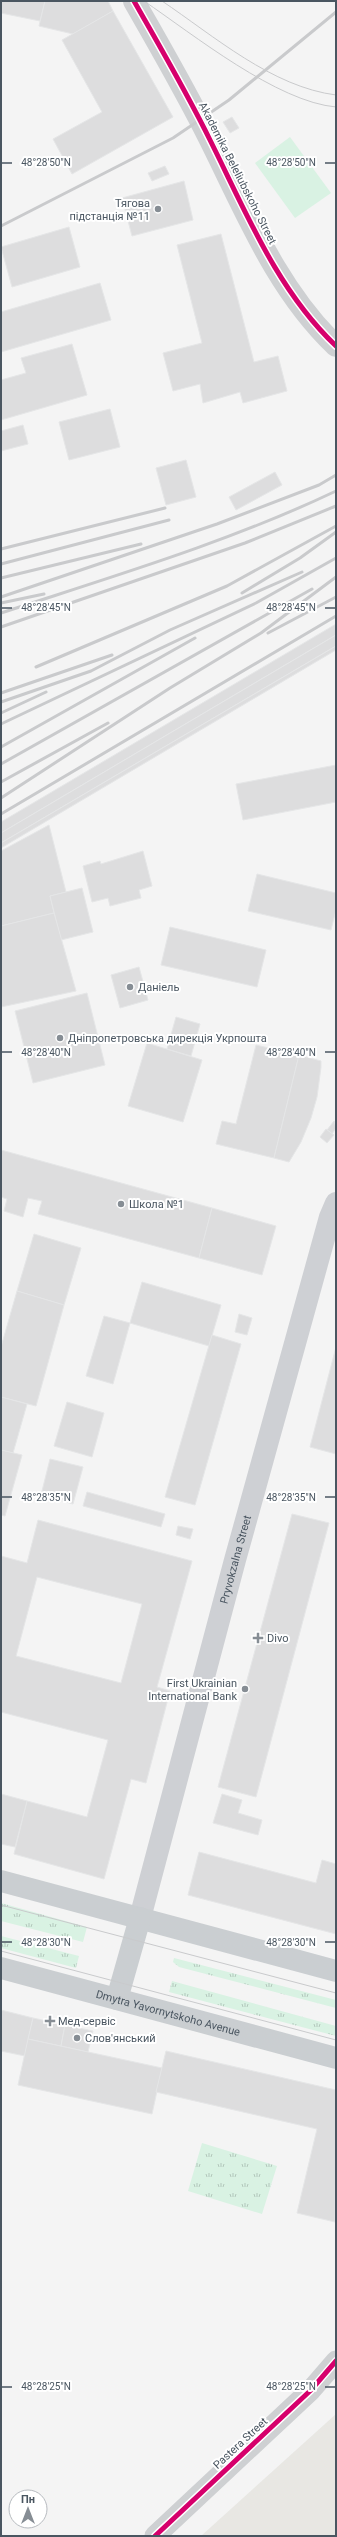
<svg xmlns="http://www.w3.org/2000/svg" width="337" height="2537" viewBox="0 0 337 2537" font-family="Roboto,sans-serif">
  <defs>
    <pattern id="grass-tufts" width="24" height="20" patternUnits="userSpaceOnUse"><rect width="24" height="20" fill="#d9f2e3"/><path d="M3 7l-1-3M5 7V3M7 7l1-3M15 17l-1-3M17 17v-4M19 17l1-3" fill="none" stroke="#b2c7bb"/></pattern>
  </defs>
  <rect width="100%" height="100%" fill="#f4f4f4"/>
  <!-- commercial -->
  <path fill="#e8e7e3" d="M336,2414V2536H201Z"/>
  <!-- grass -->
  <g fill="url(#grass-tufts)">
    <path d="M1,1903L87,1927L83,1942L1,1921Z"/>
    <path d="M1,1936L79,1956L76,1968L1,1948Z"/>
    <path d="M174,1958L336,2000V2008L179,1967L173,1962Z"/>
    <path d="M172,1981L336,2026V2036L169,1992Z"/>
    <path d="M202,2143L277,2166L262,2214L188,2191Z"/>
  </g>
  <!-- pitch -->
  <path fill="#d9f2e3" d="M290,137L331,193L295,218L255,163Z"/>
  <!-- building -->
  <g fill="#ddddde" stroke="#e5e6e7" fill-rule="evenodd">
    <path d="M1,1H45L40,21L1,13Z"/>
    <path d="M45,1H108L113,11L73,34L39,26Z"/>
    <path d="M113,11L173,117L72,174L53,139L102,112L62,40Z"/>
    <path d="M232,117L239,128L230,133L223,122Z"/>
    <path d="M165,166L169,174L152,181L148,173Z"/>
    <path d="M184,181L193,220L132,236L122,198Z"/>
    <path d="M69,227L80,267L12,287L1,247Z"/>
    <path d="M221,234L254,362L278,356L287,391L243,403L240,392L203,403L200,384L173,391L163,353L202,343L177,245Z"/>
    <path d="M100,283L111,320L1,352V312Z"/>
    <path d="M72,344L87,395L1,420V380L26,373L21,358Z"/>
    <path d="M110,409L120,447L69,460L59,422Z"/>
    <path d="M23,425L28,444L1,451V431Z"/>
    <path d="M186,460L196,497L166,505L156,468Z"/>
    <path d="M275,472L282,485L236,510L229,497Z"/>
    <path d="M336,624V635L1,833V822Z"/>
    <path d="M336,635V646L1,843V833Z"/>
    <path d="M336,646V650L1,848V843Z"/>
    <path d="M336,765V802L243,820L236,784Z"/>
    <path d="M49,825L66,892L50,896L54,913L1,926V851Z"/>
    <path d="M143,851L152,886L139,890L141,898L110,906L108,898L92,902L83,866L100,861L101,864Z"/>
    <path d="M257,874L336,893V910L331,930L248,911Z"/>
    <path d="M82,888L93,932L61,940L50,896Z"/>
    <path d="M54,913L76,991L1,1007V926Z"/>
    <path d="M170,927L266,950L257,987L161,965Z"/>
    <path d="M139,967L148,1000L120,1008L111,975Z"/>
    <path d="M87,993L105,1065L33,1083L15,1011Z"/>
    <path d="M176,1017L200,1024L191,1056L167,1049Z"/>
    <path d="M147,1043L202,1060L183,1122L128,1106Z"/>
    <path d="M256,1045L299,1055L274,1158L216,1144L222,1121L236,1124Z"/>
    <path d="M299,1055L321,1061V1067L317,1097L311,1118L301,1142L289,1162L274,1158Z"/>
    <path d="M334,1121L336,1128L332,1134L327,1130Z"/>
    <path d="M326,1129L334,1135L327,1143L320,1137Z"/>
    <path d="M1,1150L212,1208L199,1258L38,1214L42,1201L28,1198L23,1217L4,1211L7,1199L1,1197Z"/>
    <path d="M212,1208L276,1226L262,1275L199,1258Z"/>
    <path d="M34,1234L81,1248L64,1305L17,1291Z"/>
    <path d="M142,1282L221,1305L209,1346L130,1323Z"/>
    <path d="M17,1291L64,1305L36,1406L1,1397V1347Z"/>
    <path d="M239,1314L252,1318L247,1335L235,1332Z"/>
    <path d="M104,1316L130,1323L113,1384L86,1376Z"/>
    <path d="M212,1335L241,1344L195,1505L165,1497Z"/>
    <path d="M336,1347V1454L310,1447Z"/>
    <path d="M1,1397L27,1404L13,1453L1,1450Z"/>
    <path d="M67,1402L104,1413L92,1457L54,1446Z"/>
    <path d="M1,1450L22,1455L5,1516L1,1515Z"/>
    <path d="M50,1459L83,1467L73,1504L41,1495Z"/>
    <path d="M87,1492L165,1514L161,1527L83,1506Z"/>
    <path d="M292,1514L329,1523L256,1797L218,1787Z"/>
    <path d="M38,1520L192,1561L157,1687L170,1691L146,1783L131,1779L104,1879L14,1854L27,1801L87,1817L108,1740L1,1712V1556L27,1563ZM37,1577L142,1604L121,1683L16,1656Z"/>
    <path d="M178,1526L193,1529L190,1539L176,1535Z"/>
    <path d="M1,1794L27,1801L15,1847L1,1844Z"/>
    <path d="M222,1794L242,1800L238,1813L262,1820L258,1835L213,1823Z"/>
    <path d="M199,1852L316,1883L322,1860L336,1864V1934L188,1895Z"/>
    <path d="M1,2010L33,2018L25,2056L1,2051Z"/>
    <path d="M33,2018L65,2025L61,2046L28,2039Z"/>
    <path d="M65,2025L93,2031L88,2052L61,2046Z"/>
    <path d="M28,2039L162,2068L152,2114L18,2085Z"/>
    <path d="M166,2051L336,2090L335,2222L297,2213L317,2129L156,2092Z"/>
  </g>
  <g fill="none" stroke-linecap="round" stroke-linejoin="round">
    <!-- minor -->
    <path stroke="#ced0d2" stroke-width="21" d="M155,2536L311,2390L336,2361"/>
    <!-- tertiary -->
    <path stroke="#ced0d2" stroke-width="22" d="M134,1C160,47 187,93 210,140C246,212 277,290 336,346"/>
    <!-- secondary -->
    <path stroke="#ced0d4" stroke-width="22" id="s1" d="M140,1918L235,1560L330,1217L336,1203"/>
    <!-- primary -->
    <g stroke="#caced1" stroke-width="22">
      <path d="M1,1881L336,1971"/>
      <path id="s2" d="M1,1968L336,2058"/>
      <path d="M117,1999L140,1918"/>
    </g>
    <!-- tram -->
    <g stroke="#c9cacc" stroke-width="1">
      <path d="M144,1C194,35 277,102 336,107"/>
      <path d="M162,1C214,36 272,87 336,95"/>
      <path d="M1,1905L336,1993"/>
      <path d="M1,1951L336,2040"/>
    </g>
    <!-- rail -->
    <g stroke="#c9cacc" stroke-width="3">
      <path d="M1,226L173,138L229,100L336,12"/>
      <path d="M1,549L165,508"/>
      <path d="M1,564L169,520"/>
      <path d="M1,578L141,544"/>
      <path d="M242,593L300,558L336,532"/>
      <path d="M1,597L217,524L319,485L336,475"/>
      <path d="M1,603L44,594"/>
      <path d="M1,613C114,576 229,542 336,491"/>
      <path d="M1,627L245,543L336,506"/>
      <path d="M268,633L336,597"/>
      <path d="M36,667L227,586L336,526"/>
      <path d="M1,693L112,655"/>
      <path d="M1,702L91,671L170,630L302,572"/>
      <path d="M1,713L46,692"/>
      <path d="M1,724L256,603L336,558"/>
      <path d="M1,747L195,638"/>
      <path d="M1,764L312,589"/>
      <path d="M1,782L108,723"/>
      <path d="M1,798L170,688L261,633L336,577"/>
      <path d="M1,814L336,616"/>
    </g>
    <!-- cycleway casing -->
    <g stroke="#fff" stroke-width="8">
      <g id="cycleway">
        <path d="M134,1C160,47 187,93 210,140C246,212 277,290 336,346"/>
        <path d="M155,2536L311,2390L336,2361"/>
      </g>
    </g>
    <!-- cycleway -->
    <use href="#cycleway" stroke="#d6006c" stroke-width="5"/>
  </g>
  <!-- ticks -->
  <path fill="none" stroke="#4a5661" stroke-width="1.5" d="M2,163H12M325,163H335M2,608H12M325,608H335M2,1052H12M325,1052H335M2,1497H12M325,1497H335M2,1942H12M325,1942H335M2,2387H12M325,2387H335"/>
  <!-- markers -->
  <g fill="#868d94" stroke="#fff" stroke-width="1.5">
    <circle cx="158" cy="209" r="4"/>
    <circle cx="130" cy="987" r="4"/>
    <circle cx="60" cy="1038" r="4"/>
    <circle cx="121" cy="1204" r="4"/>
    <path d="M256 1632h4v4h4v4h-4v4h-4v-4h-4v-4h4z"/>
    <circle cx="245" cy="1689" r="4"/>
    <path d="M48 2015h4v4h4v4h-4v4h-4v-4h-4v-4h4z"/>
    <circle cx="77" cy="2038" r="4"/>
  </g>
  <g text-anchor="middle" stroke-width="4" stroke-linejoin="round" paint-order="stroke">
    <!-- street labels -->
    <g font-size="11" fill="#4a5661" stroke="#fff">
      <text transform="translate(238 173) rotate(63)" y="4">Akademika Beleliubskoho Street</text>
      <text dy="4" stroke="none"><textPath href="#s1" startOffset="371">Pryvokzalna Street</textPath></text>
      <text dy="4" stroke="none"><textPath href="#s2" startOffset="173">Dmytra Yavornytskoho Avenue</textPath></text>
      <text transform="translate(240 2443) rotate(-43)" y="4">Pastera Street</text>
    </g>
    <!-- poi labels -->
    <g font-size="11" fill="#4a5661" stroke="#fff" text-anchor="start">
      <text x="150" y="207" text-anchor="end">Тягова<tspan x="150" dy="13">пiдстанцiя №11</tspan></text>
      <text x="138" y="991">Даніель</text>
      <text x="68" y="1042">Дніпропетровська дирекція Укрпошта</text>
      <text x="129" y="1208">Школа №1</text>
      <text x="267" y="1642">Divo</text>
      <text x="237" y="1687" text-anchor="end">First Ukrainian<tspan x="237" dy="13">International Bank</tspan></text>
      <text x="58" y="2025">Мед-сервіс</text>
      <text x="85" y="2042">Слов'янський</text>
    </g>
  </g>
  <g font-size="10" text-anchor="middle" fill="#4a5661" stroke="#fff" stroke-width="4" stroke-linejoin="round" paint-order="stroke">
    <text x="46" y="166">48°28'50"N</text>
    <text x="291" y="166">48°28'50"N</text>
    <text x="46" y="611">48°28'45"N</text>
    <text x="291" y="611">48°28'45"N</text>
    <text x="46" y="1056">48°28'40"N</text>
    <text x="291" y="1056">48°28'40"N</text>
    <text x="46" y="1501">48°28'35"N</text>
    <text x="291" y="1501">48°28'35"N</text>
    <text x="46" y="1946">48°28'30"N</text>
    <text x="291" y="1946">48°28'30"N</text>
    <text x="46" y="2390">48°28'25"N</text>
    <text x="291" y="2390">48°28'25"N</text>
  </g>
  <!-- border -->
  <rect width="337" height="2537" fill="none" stroke="#4a5661" stroke-width="4"/>
  <!-- north arrow -->
  <g transform="translate(28 2509)"><circle r="19" fill="#ffffff" stroke="#b7bbc0"/>
  <path d="M0-3L7 15L0 10L-7 15Z" fill="#868d94"/>
  <text y="-6" font-size="11" font-weight="bold" text-anchor="middle" fill="#4a5661">Пн</text>
  </g>
</svg>
